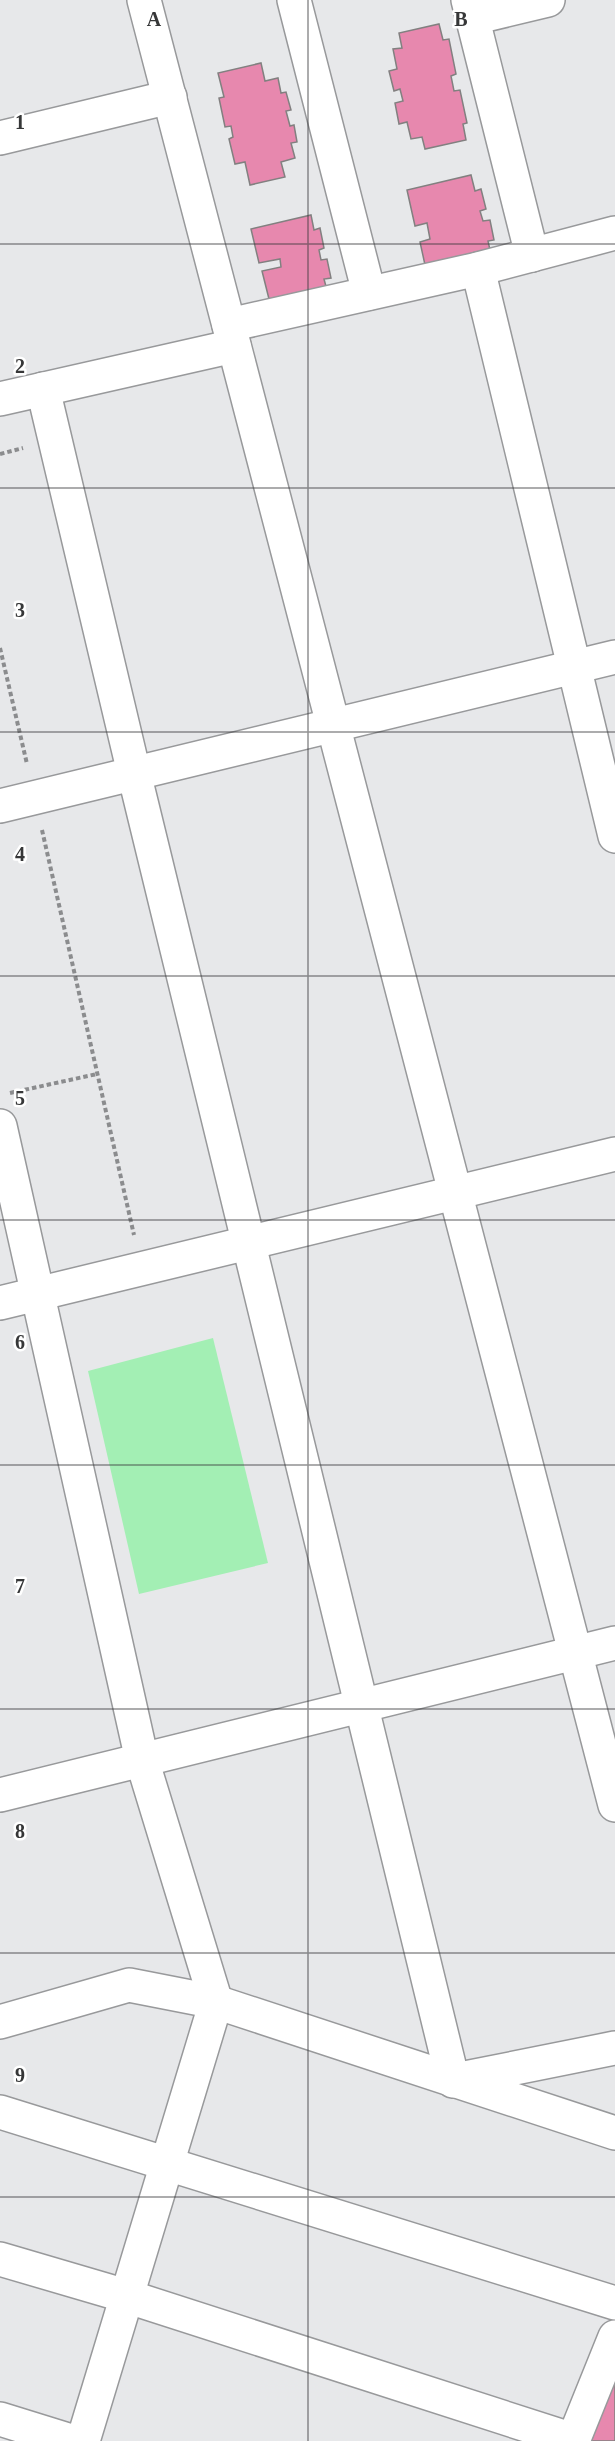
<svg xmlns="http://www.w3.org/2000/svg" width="615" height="2441" viewBox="0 0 615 2441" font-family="'Times New Roman',serif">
  <rect width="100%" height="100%" fill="#e7e8ea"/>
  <!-- green -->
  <path fill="#a3efb4" d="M213,1338L268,1563L139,1594L88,1371Z"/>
  <!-- building -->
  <g fill="#e788ae" stroke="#828080" stroke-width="1.5">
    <path d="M439,24L443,40L449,39L456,74L451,76L454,91L460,90L467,123L463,124L466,140L425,149L422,137L411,139L407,122L399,124L395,103L403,101L400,89L394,91L389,71L397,69L393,49L402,48L399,33Z"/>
    <path d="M261,63L265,81L278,78L281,93L286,92L291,110L286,111L290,126L294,125L297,142L291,143L295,158L281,162L285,177L250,185L245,162L235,164L229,139L233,137L231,126L225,127L219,98L224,97L218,73Z"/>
    <path d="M471,175L475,191L481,189L486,209L480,211L483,221L490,220L494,240L488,241L492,259L427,274L420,242L430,239L427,223L415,226L407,190Z"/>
    <path d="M311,215L314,230L320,228L324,248L319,250L321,260L327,259L331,278L324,279L328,294L271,307L262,271L281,267L280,259L259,263L251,229Z"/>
    <path d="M615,2379V2441H591Z"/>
  </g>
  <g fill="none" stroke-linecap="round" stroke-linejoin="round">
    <!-- minor casing -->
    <g stroke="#98999b" stroke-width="36">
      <g id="minor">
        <path d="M144,0L615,1805"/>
        <path d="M294,0L369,293"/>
        <path d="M468,0L532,255"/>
        <path d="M473,18L548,0"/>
        <path d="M0,138L170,97"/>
        <path d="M478,269L615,836"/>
        <path d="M229,325L478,269L615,233"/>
        <path d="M43,389L134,773L453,2081"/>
        <path d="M0,399L234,346"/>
        <path d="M0,806L615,657"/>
        <path d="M0,1126L142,1760L216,2002L83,2441"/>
        <path d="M0,1303L615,1154"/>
        <path d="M0,1795L615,1643"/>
        <path d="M0,2022L129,1985L216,2002L615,2133"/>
        <path d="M455,2080L615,2048"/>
        <path d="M0,2112L615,2303"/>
        <path d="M0,2259L126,2296L573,2440"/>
        <path d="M0,2419L71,2441"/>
        <path d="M573,2441L615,2337"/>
      </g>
    </g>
    <!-- path -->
    <g stroke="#8b8c8e" stroke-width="4" stroke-dasharray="4.5 3" stroke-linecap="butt">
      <path d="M0,454L23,448"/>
      <path d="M0,648L27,764"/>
      <path d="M42,830L134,1235"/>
      <path d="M10,1093L97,1074"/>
    </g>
    <!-- minor -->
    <use href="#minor" stroke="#fff" stroke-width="33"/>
  </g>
  <!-- grid -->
  <path fill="none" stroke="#363738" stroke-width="1.5" stroke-opacity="0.55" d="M308,0V2441M0,244H615M0,488H615M0,732H615M0,976H615M0,1220H615M0,1465H615M0,1709H615M0,1953H615M0,2197H615"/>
  <g font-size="20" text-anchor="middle" font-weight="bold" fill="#363738" stroke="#fff" stroke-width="5" stroke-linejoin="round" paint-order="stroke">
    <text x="154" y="26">A</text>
    <text x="461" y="26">B</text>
    <text x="20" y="129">1</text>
    <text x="20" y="373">2</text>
    <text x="20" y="617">3</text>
    <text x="20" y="861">4</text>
    <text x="20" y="1105">5</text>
    <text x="20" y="1349">6</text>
    <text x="20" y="1593">7</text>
    <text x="20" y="1838">8</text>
    <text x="20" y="2082">9</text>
  </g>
</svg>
